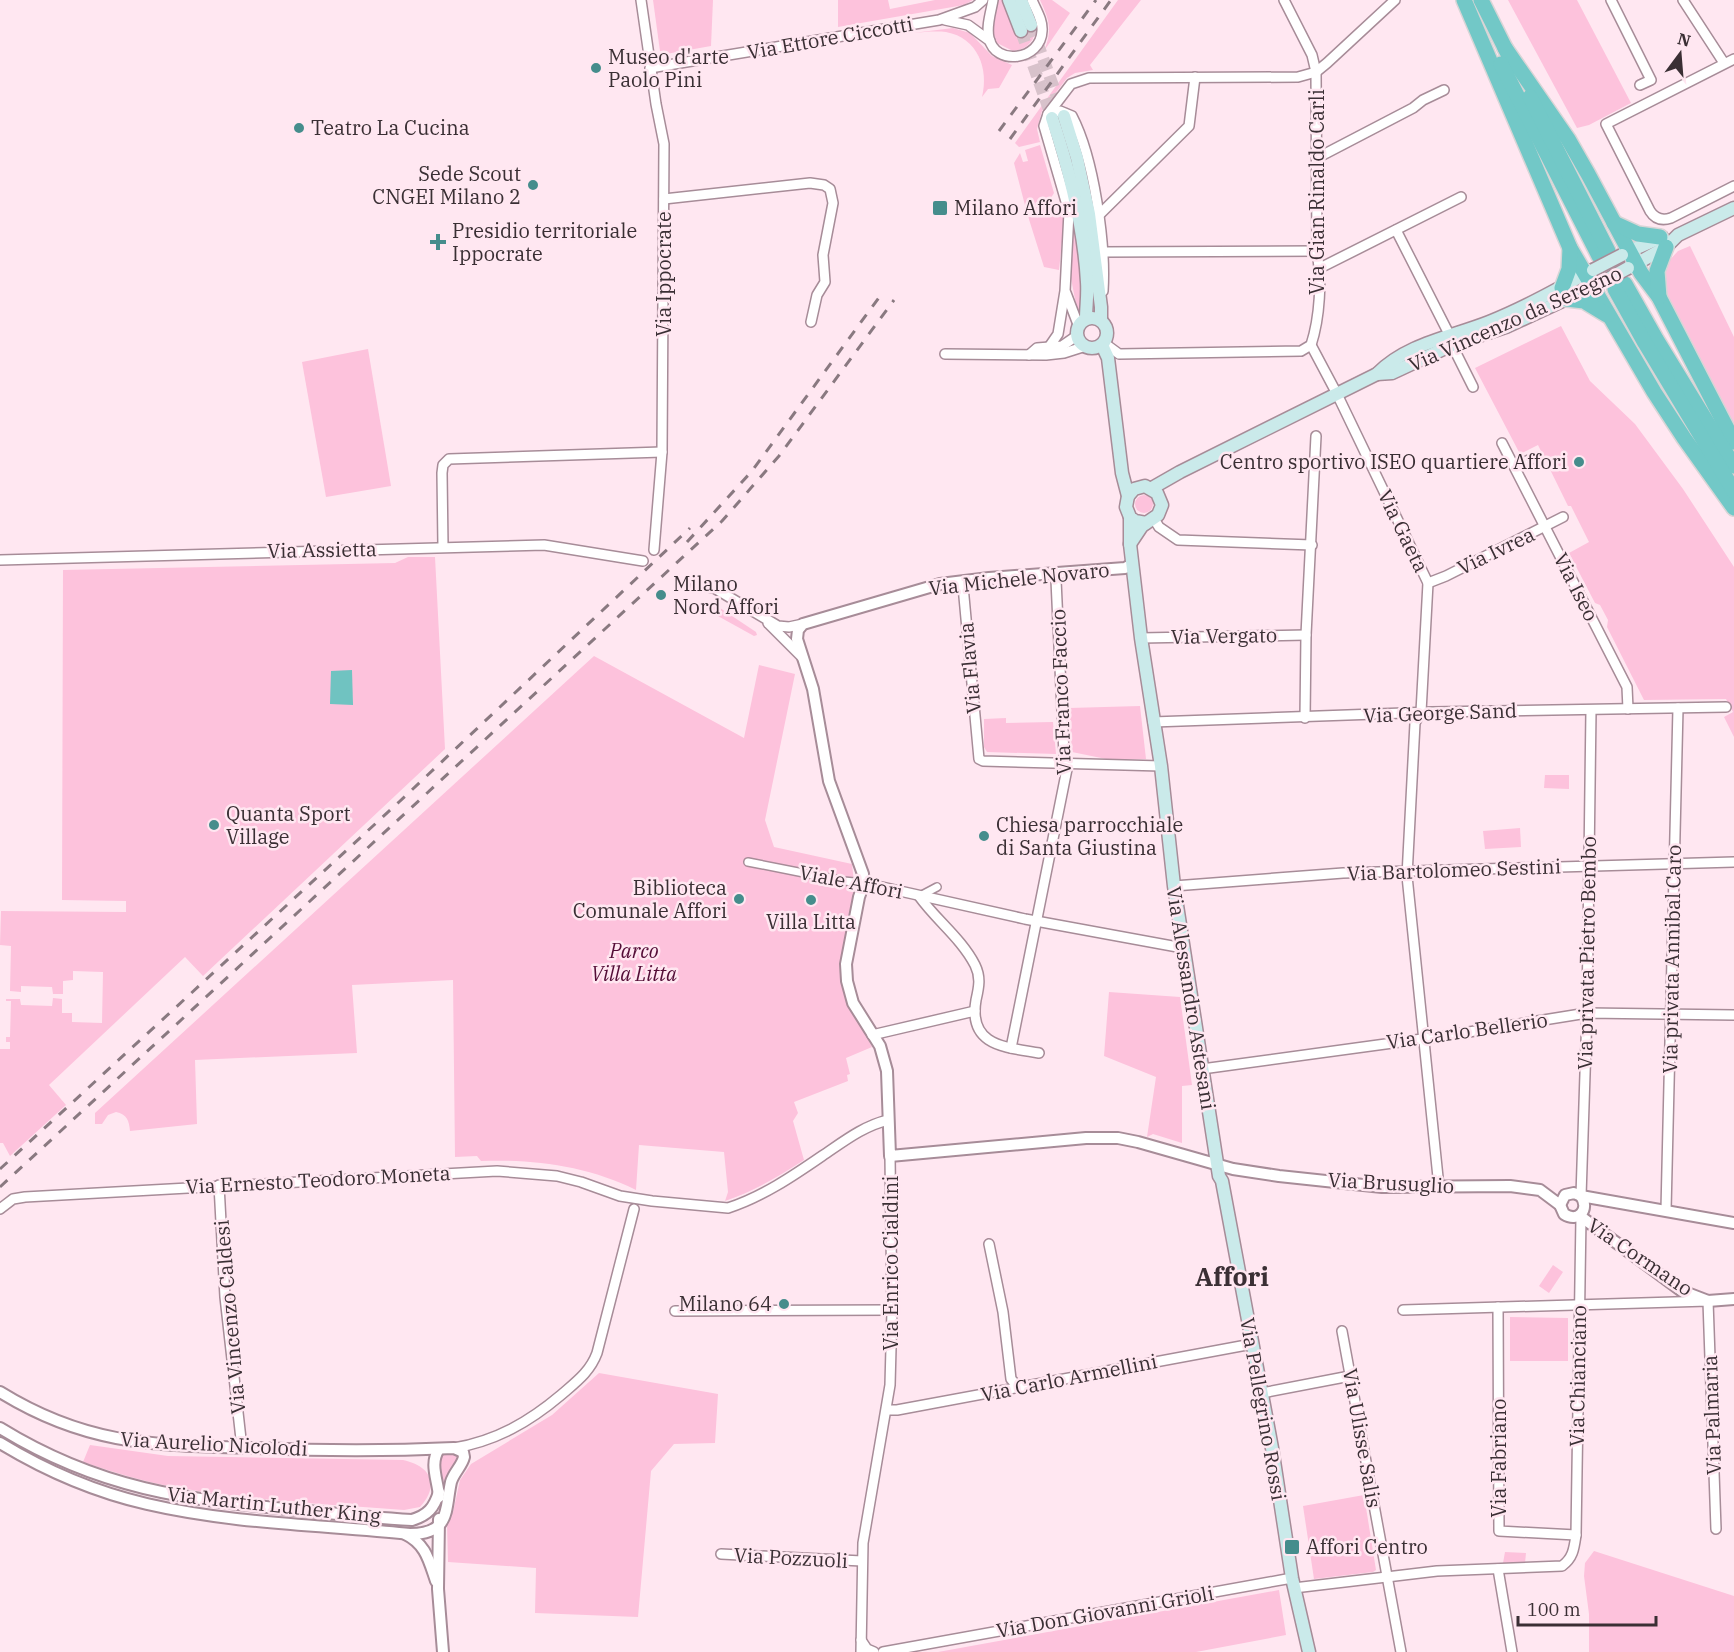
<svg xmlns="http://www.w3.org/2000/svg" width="1734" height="1652" viewBox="0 0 1734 1652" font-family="'IBM Plex Serif',serif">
  <rect width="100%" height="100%" fill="#ffe7f1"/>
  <!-- green -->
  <g fill="#fdc2dc">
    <path d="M653,0H713L711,46L666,54L660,51Z"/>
    <path d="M838,0H888L890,9L935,0H973L964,5L838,27Z"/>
    <path d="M996,0H1003L1011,23L1017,30H1026L1035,22C1037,38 1030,49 1013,51L997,43L992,28Z"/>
    <path d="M1040,0H1052L1070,13L1044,51C1053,30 1049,19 1040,0Z"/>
    <path d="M1118,0H1141L1090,65L1093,70L1075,73L1067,78L1042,111L1037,129L1040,142L1019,147L1015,143Z"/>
    <path d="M1508,0H1577L1631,103L1589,125L1577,128Z"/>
    <path d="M953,28L970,33L992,56L1012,65L999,88L988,89L982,97C989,69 978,38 946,32C935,31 924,32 913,33Z"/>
    <path d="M1040,145L1054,193L1049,201L1052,209L1063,216L1064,222L1059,270L1044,267L1027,213L1014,163L1020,153L1023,162L1028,161L1025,150Z"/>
    <path d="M1074,225L1083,285L1081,312L1078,315L1071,278Z"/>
    <path d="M1690,246L1734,337V427L1686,330L1669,301L1664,284L1663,278L1667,263L1678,251Z"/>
    <path d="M1561,326L1590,381L1635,424L1683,489L1734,567V737L1724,717L1733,712L1726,699L1644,700L1607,627L1608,620L1600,605L1595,603L1569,553L1589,542L1571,506H1568L1538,445L1520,454L1475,368Z"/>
    <path d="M368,349L391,486L326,497L302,362Z"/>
    <circle cx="1144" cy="504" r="9"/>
    <path d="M408,557H435L445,749L203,976L185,957L49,1085L66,1105L10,1156L3,1143H0V1049H10V1042H6V1037H10L11,1001H6V999H20L21,1005L52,1006L53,998L62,999V1013H72V1022L102,1023L103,972L73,971V980L63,981V994H53L52,987L21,986V992L10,991L11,946L0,945L1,911L126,912V901L62,900L63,570L395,563Z"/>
    <path d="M706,602H711L756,632L757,635L754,636L707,610L704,605Z"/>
    <path d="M594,656L744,738L759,665L795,674L765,820L774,847L852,864L855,892L840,972L842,986L872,1047L846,1058L850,1074L847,1075L848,1081L794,1102L798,1113L793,1121L804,1160C778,1177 754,1191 725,1201L728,1192L724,1152L639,1145L636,1190C588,1166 534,1159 481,1161L477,1156L455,1157L453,980L352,985L357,1053L195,1060L197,1124L130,1131C129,1121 127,1114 116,1112L108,1115L102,1124H95V1113Z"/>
    <path d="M1140,706L1146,759L1111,760L1072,752L1069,708Z"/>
    <path d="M1006,718V723L1053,722L1056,754L987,752L984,747V719Z"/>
    <path d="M1545,775H1569V789L1544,788Z"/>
    <path d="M1520,828L1521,847L1485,849L1483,831Z"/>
    <path d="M1109,992L1180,997L1192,1085L1182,1086V1143L1153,1134L1147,1137L1156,1077L1104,1056Z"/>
    <path d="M1553,1265L1563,1272L1549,1293L1539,1286Z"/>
    <path d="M1510,1317L1568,1318V1361H1510Z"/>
    <path d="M599,1373L718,1394L715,1443L674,1444L651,1471L638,1617L535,1613L536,1568L448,1562L447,1524L453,1512L460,1480L471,1464L552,1415Z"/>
    <path d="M90,1445L168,1456L403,1460C431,1466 440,1485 420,1507L404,1510C328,1504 250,1501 175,1487C144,1482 113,1472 83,1462Z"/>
    <path d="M452,1451L456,1454L458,1461L444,1500V1483L438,1462L441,1453Z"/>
    <path d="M1364,1495L1376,1570L1373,1572L1314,1579L1303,1506Z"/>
    <path d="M1594,1551L1734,1596V1652H1589V1614L1584,1576L1585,1563Z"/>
    <path d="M1505,1552L1526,1553L1525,1563H1503Z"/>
    <path d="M1279,1590L1286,1635L1196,1652H938Z"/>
  </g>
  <!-- water -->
  <path fill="#70c3c1" d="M352,670L353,705L330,704L331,671Z"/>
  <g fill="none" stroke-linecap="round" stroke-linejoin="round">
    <!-- secondary-tunnel -->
    <g stroke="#d8c2cb" stroke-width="12" stroke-dasharray="12 6" stroke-linecap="butt">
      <path d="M1031,25L1064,116"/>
      <path d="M1021,31L1052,118"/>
    </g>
    <!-- pedestrian casing -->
    <g stroke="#a78c98" stroke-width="10">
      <g id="pedestrian">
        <path d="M748,862L844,881L864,883"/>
        <path d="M920,896L937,887"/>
      </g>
    </g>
    <!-- minor casing -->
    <g stroke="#a78c98" stroke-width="12">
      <g id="minor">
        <path d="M641,0L656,104L664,144L662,452L654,550"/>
        <path d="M993,0C991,12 986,26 989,38C995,67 1041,60 1042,31C1043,20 1036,10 1032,0"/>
        <path d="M1611,0L1651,80L1640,85"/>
        <path d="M1683,0L1724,63"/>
        <path d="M945,20L968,25L990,41"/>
        <path d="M1734,59L1606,124L1650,211C1655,219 1662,221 1671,218L1734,186"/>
        <path d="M650,68L939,20L975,7L983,0"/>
        <path d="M1048,114L1060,111L1072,116C1094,158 1106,244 1103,291"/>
        <path d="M1317,158L1413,108L1423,100L1444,90"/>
        <path d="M664,199L810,183L824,185L830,189L833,203L823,255L825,282L817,295L811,322"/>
        <path d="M1098,216L1189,126L1195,77"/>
        <path d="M1396,230L1449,334"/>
        <path d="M1102,252L1317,251"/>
        <path d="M1320,268L1461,197"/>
        <path d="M1066,293L1079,327"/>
        <path d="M1104,343L1119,354L1301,351L1311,345C1320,317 1322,280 1317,251L1316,72L1312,55L1284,0"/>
        <path d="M1311,345L1337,394L1428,583L1421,712L1415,723L1407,876L1439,1187"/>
        <path d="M1452,345L1473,387"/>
        <path d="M1049,347L1058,334L1065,291L1069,212L1044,126L1048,114L1071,84L1089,78L1298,77L1316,72L1327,63L1395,0"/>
        <path d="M945,354L1046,355L1064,353L1086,346"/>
        <path d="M1029,355L1037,348L1062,346L1078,335"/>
        <path d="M1502,443L1627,687L1628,709"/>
        <path d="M1515,467L1533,458"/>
        <path d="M1154,519L1159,527L1178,540L1312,545"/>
        <path d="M443,546L442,473L443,465L449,459L662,452"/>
        <path d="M0,560L544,545L643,561"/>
        <path d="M968,580L963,586L979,759L983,761L1161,766"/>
        <path d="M1428,583L1446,576L1563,517"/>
        <path d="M695,587L704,586L714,588L778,626L789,627L803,624"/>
        <path d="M768,623L803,658"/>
        <path d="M1141,638L1306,635"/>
        <path d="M1305,718L1306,635L1316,436"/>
        <path d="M1153,722L1432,712L1726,707"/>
        <path d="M864,883L1025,919L1183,948"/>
        <path d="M1174,886L1343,873L1734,862"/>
        <path d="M919,896C936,920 961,938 975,965C981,977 979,987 976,1000C968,1046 1005,1047 1039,1053"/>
        <path d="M872,1035L975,1011"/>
        <path d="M1011,1048L1067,769L1064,754L1056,580L1054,576L1047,574"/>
        <path d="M1202,1069L1444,1036L1587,1013L1734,1015"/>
        <path d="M219,1185L225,1297L242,1448"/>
        <path d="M1581,1196L1587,1013L1591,710"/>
        <path d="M0,1209L13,1199L25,1197L497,1171L557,1176L581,1182L620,1196L652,1201L728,1208C762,1197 793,1176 822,1156C843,1142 863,1126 888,1120"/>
        <path d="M1666,1210L1678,708"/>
        <path d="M989,1244L1003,1312L1011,1379L1019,1388"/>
        <path d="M1498,1307L1499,1531L1576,1535"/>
        <path d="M1403,1310L1708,1301L1716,1529"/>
        <path d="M675,1311L892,1310"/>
        <path d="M1342,1331L1401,1652"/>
        <path d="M1262,1393L1350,1376"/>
        <path d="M887,1410H897L1252,1344"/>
        <path d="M454,1448C496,1441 529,1422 561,1395C576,1382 590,1372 597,1353L634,1209"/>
        <path d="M721,1554L862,1561"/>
        <path d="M1498,1569L1512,1652"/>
        <path d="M1294,1588L1437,1571L1562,1566C1573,1558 1574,1549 1576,1535L1581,1217"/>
        <path d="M861,1640L867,1649L874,1652"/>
        <path d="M861,1652L863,1543L890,1385L892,1310L890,1156"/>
        <path d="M883,1652L1292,1578"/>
      </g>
    </g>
    <!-- tertiary casing -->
    <g stroke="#a78c98" stroke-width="14">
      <g id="tertiary">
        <path d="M1132,564L1125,568L989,578L940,584L803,624L798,630L797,639L813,689L829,781L863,874L864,883L859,897L846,964L847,981L853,1003L880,1046L887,1071L890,1156L1086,1138H1118L1138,1142L1233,1169L1279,1176L1382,1187L1510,1186L1540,1190L1560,1205L1564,1214C1578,1223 1590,1210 1581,1196"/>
        <path d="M1560,1205L1565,1195L1574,1193L1581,1196L1734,1223"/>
        <path d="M1580,1216L1682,1291L1708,1301L1734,1299"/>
        <path d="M0,1392C89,1447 158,1445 258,1448C323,1451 389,1451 454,1448L463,1452L464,1457C462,1466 454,1472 451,1482C445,1509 451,1534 410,1534C323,1525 233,1524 147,1504C95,1492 46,1471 0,1443"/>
        <path d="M0,1428C99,1489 186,1500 299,1510C337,1514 375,1518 412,1520C428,1515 434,1508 439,1492"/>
        <path d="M439,1497C438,1480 429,1464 439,1449"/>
        <path d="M439,1519L438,1589L443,1652"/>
        <path d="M405,1534C426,1544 429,1561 436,1581"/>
      </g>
    </g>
    <!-- secondary casing -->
    <g stroke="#a78c98" stroke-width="15">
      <g id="secondary">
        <path d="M1009,0L1021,31"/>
        <path d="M1021,0L1031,25"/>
        <path d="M1064,116L1077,158L1089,214L1101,307V320"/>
        <path d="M1052,118C1070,172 1084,226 1087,282C1088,295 1086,307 1086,319"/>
        <path d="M1623,254L1662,237"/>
        <path d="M1629,268L1666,247L1678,235L1734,208"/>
        <circle cx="1092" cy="333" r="15"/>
        <path d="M1102,345L1108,358L1122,473L1128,496L1126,507L1130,517L1135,521L1146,523"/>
        <path d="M1377,374L1392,373L1452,345L1506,327L1599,284"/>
        <path d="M1152,488L1180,472L1377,374C1406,344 1451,337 1489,322C1524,308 1558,289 1592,270"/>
        <path d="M1128,496L1134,489L1145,486L1157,493L1162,505L1158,515L1142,526L1130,544"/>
        <path d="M1130,517V544L1141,638L1161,766L1174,886L1219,1176L1222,1181L1272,1448L1292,1578L1309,1652"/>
      </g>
    </g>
    <!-- trunk casing -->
    <g stroke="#d8d5d6" stroke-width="18">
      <g id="trunk">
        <path d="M1464,0L1570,248L1654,392L1684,438L1734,508"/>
        <path d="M1481,0L1509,56"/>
        <path d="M1505,48L1568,139L1588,174L1641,273L1659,297L1734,442"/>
        <path d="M1501,64L1599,256"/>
        <path d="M1530,97L1608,251"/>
        <path d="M1614,223L1638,234L1660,237"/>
        <path d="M1625,284L1656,339L1734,466"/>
        <path d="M1562,288L1569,269L1570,248"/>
        <path d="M1615,289L1645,343L1734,491"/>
        <path d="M1659,297L1657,271L1666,247"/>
        <path d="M1567,299L1584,301L1607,315"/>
      </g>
    </g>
    <!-- pedestrian -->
    <use href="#pedestrian" stroke="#fff" stroke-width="7"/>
    <!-- minor -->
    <use href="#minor" stroke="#fff" stroke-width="9"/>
    <!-- tertiary -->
    <use href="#tertiary" stroke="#fff" stroke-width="10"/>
    <!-- secondary -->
    <use href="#secondary" stroke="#caeaea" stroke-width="12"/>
    <!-- trunk -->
    <use href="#trunk" stroke="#72c8c7" stroke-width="15"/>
    <!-- rail -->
    <g stroke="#897980" stroke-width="3" stroke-dasharray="10 10" stroke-linecap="butt">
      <path d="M999,131L1096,0"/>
      <path d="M1010,139L1111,0"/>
      <path d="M687,542L752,471L883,292"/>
      <path d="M0,1169L399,802L690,528"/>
      <path d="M0,1187L722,521L779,456L894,300"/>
    </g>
    <!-- secondary-bridge casing -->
    <g stroke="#a78c98" stroke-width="15" stroke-linecap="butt">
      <g id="secondary-bridge">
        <path d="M1593,270L1622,255"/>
        <path d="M1599,284L1628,268"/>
      </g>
    </g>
    <!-- secondary-bridge -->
    <use href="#secondary-bridge" stroke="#caeaea" stroke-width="12"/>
  </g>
  <!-- markers -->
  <g fill="#458d8c" stroke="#ffe7f1" stroke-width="2">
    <circle cx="596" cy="68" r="6"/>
    <circle cx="299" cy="128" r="6"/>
    <circle cx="533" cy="185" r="6"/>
    <rect x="932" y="200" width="16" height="16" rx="3"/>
    <path d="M435 233h6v6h6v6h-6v6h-6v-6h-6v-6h6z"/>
    <circle cx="1579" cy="462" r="6"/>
    <circle cx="661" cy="595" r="6"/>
    <circle cx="214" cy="825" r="6"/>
    <circle cx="984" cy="836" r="6"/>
    <circle cx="739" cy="899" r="6"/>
    <circle cx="811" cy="900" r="6"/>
    <circle cx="784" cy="1304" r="6"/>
    <rect x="1284" y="1539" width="16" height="16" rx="3"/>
  </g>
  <g text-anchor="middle" stroke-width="5" stroke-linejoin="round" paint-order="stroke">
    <!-- street labels -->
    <g font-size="20" fill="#3a2f34" stroke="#ffe7f1">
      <text transform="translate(830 38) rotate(-10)" y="7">Via Ettore Ciccotti</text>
      <text transform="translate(1317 192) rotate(-90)" y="7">Via Gian Rinaldo Carli</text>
      <text transform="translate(664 274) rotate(-90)" y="7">Via Ippocrate</text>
      <text transform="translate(1515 319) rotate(-24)" y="7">Via Vincenzo da Seregno</text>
      <text transform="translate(1403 531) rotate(64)" y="7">Via Gaeta</text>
      <text transform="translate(322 550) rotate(-1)" y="7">Via Assietta</text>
      <text transform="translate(1496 551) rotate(-26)" y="7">Via Ivrea</text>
      <text transform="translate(1019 579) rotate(-6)" y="7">Via Michele Novaro</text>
      <text transform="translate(1576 587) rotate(63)" y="7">Via Iseo</text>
      <text transform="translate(1224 636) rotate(-1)" y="7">Via Vergato</text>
      <text transform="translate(970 668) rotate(-95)" y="7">Via Flavia</text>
      <text transform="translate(1061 692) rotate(-92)" y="7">Via Franco Faccio</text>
      <text transform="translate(1440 713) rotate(-2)" y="7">Via George Sand</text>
      <text transform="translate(1454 870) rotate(-2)" y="7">Via Bartolomeo Sestini</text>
      <text transform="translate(851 882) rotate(11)" y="7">Viale Affori</text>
      <text transform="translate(1587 953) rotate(-89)" y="7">Via privata Pietro Bembo</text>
      <text transform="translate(1672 959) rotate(-89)" y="7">Via privata Annibal Caro</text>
      <text transform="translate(1191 998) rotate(81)" y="7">Via Alessandro Astesani</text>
      <text transform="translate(1467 1031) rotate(-8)" y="7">Via Carlo Bellerio</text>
      <text transform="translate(318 1180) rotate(-3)" y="7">Via Ernesto Teodoro Moneta</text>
      <text transform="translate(1391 1183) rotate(3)" y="7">Via Brusuglio</text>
      <text transform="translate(1640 1257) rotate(34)" y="7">Via Cormano</text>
      <text transform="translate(891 1263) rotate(-90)" y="7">Via Enrico Cialdini</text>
      <text transform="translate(230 1317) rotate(-95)" y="7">Via Vincenzo Caldesi</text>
      <text transform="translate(1578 1376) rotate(-89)" y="7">Via Chianciano</text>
      <text transform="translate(1069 1378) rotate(-11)" y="7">Via Carlo Armellini</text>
      <text transform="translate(1263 1409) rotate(80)" y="7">Via Pellegrino Rossi</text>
      <text transform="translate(1712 1415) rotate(-92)" y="7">Via Palmaria</text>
      <text transform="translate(1362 1438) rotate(80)" y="7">Via Ulisse Salis</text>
      <text transform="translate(214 1444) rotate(3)" y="7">Via Aurelio Nicolodi</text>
      <text transform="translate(1499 1458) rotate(-90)" y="7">Via Fabriano</text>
      <text transform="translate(274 1505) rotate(6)" y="7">Via Martin Luther King</text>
      <text transform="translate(791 1558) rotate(3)" y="7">Via Pozzuoli</text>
      <text transform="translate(1105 1612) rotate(-10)" y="7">Via Don Giovanni Grioli</text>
    </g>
    <!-- poi labels -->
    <g font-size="20" fill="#3a2f34" stroke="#ffe7f1" text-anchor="start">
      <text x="608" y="64">Museo d'arte<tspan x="608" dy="23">Paolo Pini</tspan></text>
      <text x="311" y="135">Teatro La Cucina</text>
      <text x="521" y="181" text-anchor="end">Sede Scout<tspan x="521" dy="23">CNGEI Milano 2</tspan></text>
      <text x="954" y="215">Milano Affori</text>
      <text x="452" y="238">Presidio territoriale<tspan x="452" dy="23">Ippocrate</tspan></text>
      <text x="1567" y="469" text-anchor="end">Centro sportivo ISEO quartiere Affori</text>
      <text x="673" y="591">Milano<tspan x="673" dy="23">Nord Affori</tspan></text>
      <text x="226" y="821">Quanta Sport<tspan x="226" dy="23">Village</tspan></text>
      <text x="996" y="832">Chiesa parrocchiale<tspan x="996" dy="23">di Santa Giustina</tspan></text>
      <text x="727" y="895" text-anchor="end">Biblioteca<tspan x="727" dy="23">Comunale Affori</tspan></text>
      <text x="811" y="929" text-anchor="middle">Villa Litta</text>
      <text x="772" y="1311" text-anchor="end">Milano 64</text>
      <text x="1306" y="1554">Affori Centro</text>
    </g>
    <!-- park labels -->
    <g font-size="20" font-style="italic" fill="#540d37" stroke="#ffe7f1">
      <text x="634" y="958">Parco<tspan x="634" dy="23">Villa Litta</tspan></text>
    </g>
    <!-- district labels -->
    <g font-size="26" font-weight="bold" fill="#3a2f34" stroke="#ffe7f1">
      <text x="1232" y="1286">Affori</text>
    </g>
  </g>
  <!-- north arrow -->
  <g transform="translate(1680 54) rotate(16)" stroke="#ffe7f1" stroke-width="4.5" paint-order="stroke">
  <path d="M0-4.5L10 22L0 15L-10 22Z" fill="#3a2f34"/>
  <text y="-9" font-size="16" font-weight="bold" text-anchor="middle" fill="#3a2f34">N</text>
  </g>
  <!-- scale -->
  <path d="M1518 1616v9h138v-9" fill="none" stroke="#3a2f34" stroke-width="3"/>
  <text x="1527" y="1616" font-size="18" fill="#3a2f34" stroke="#ffe7f1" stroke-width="4.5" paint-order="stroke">100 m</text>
</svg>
